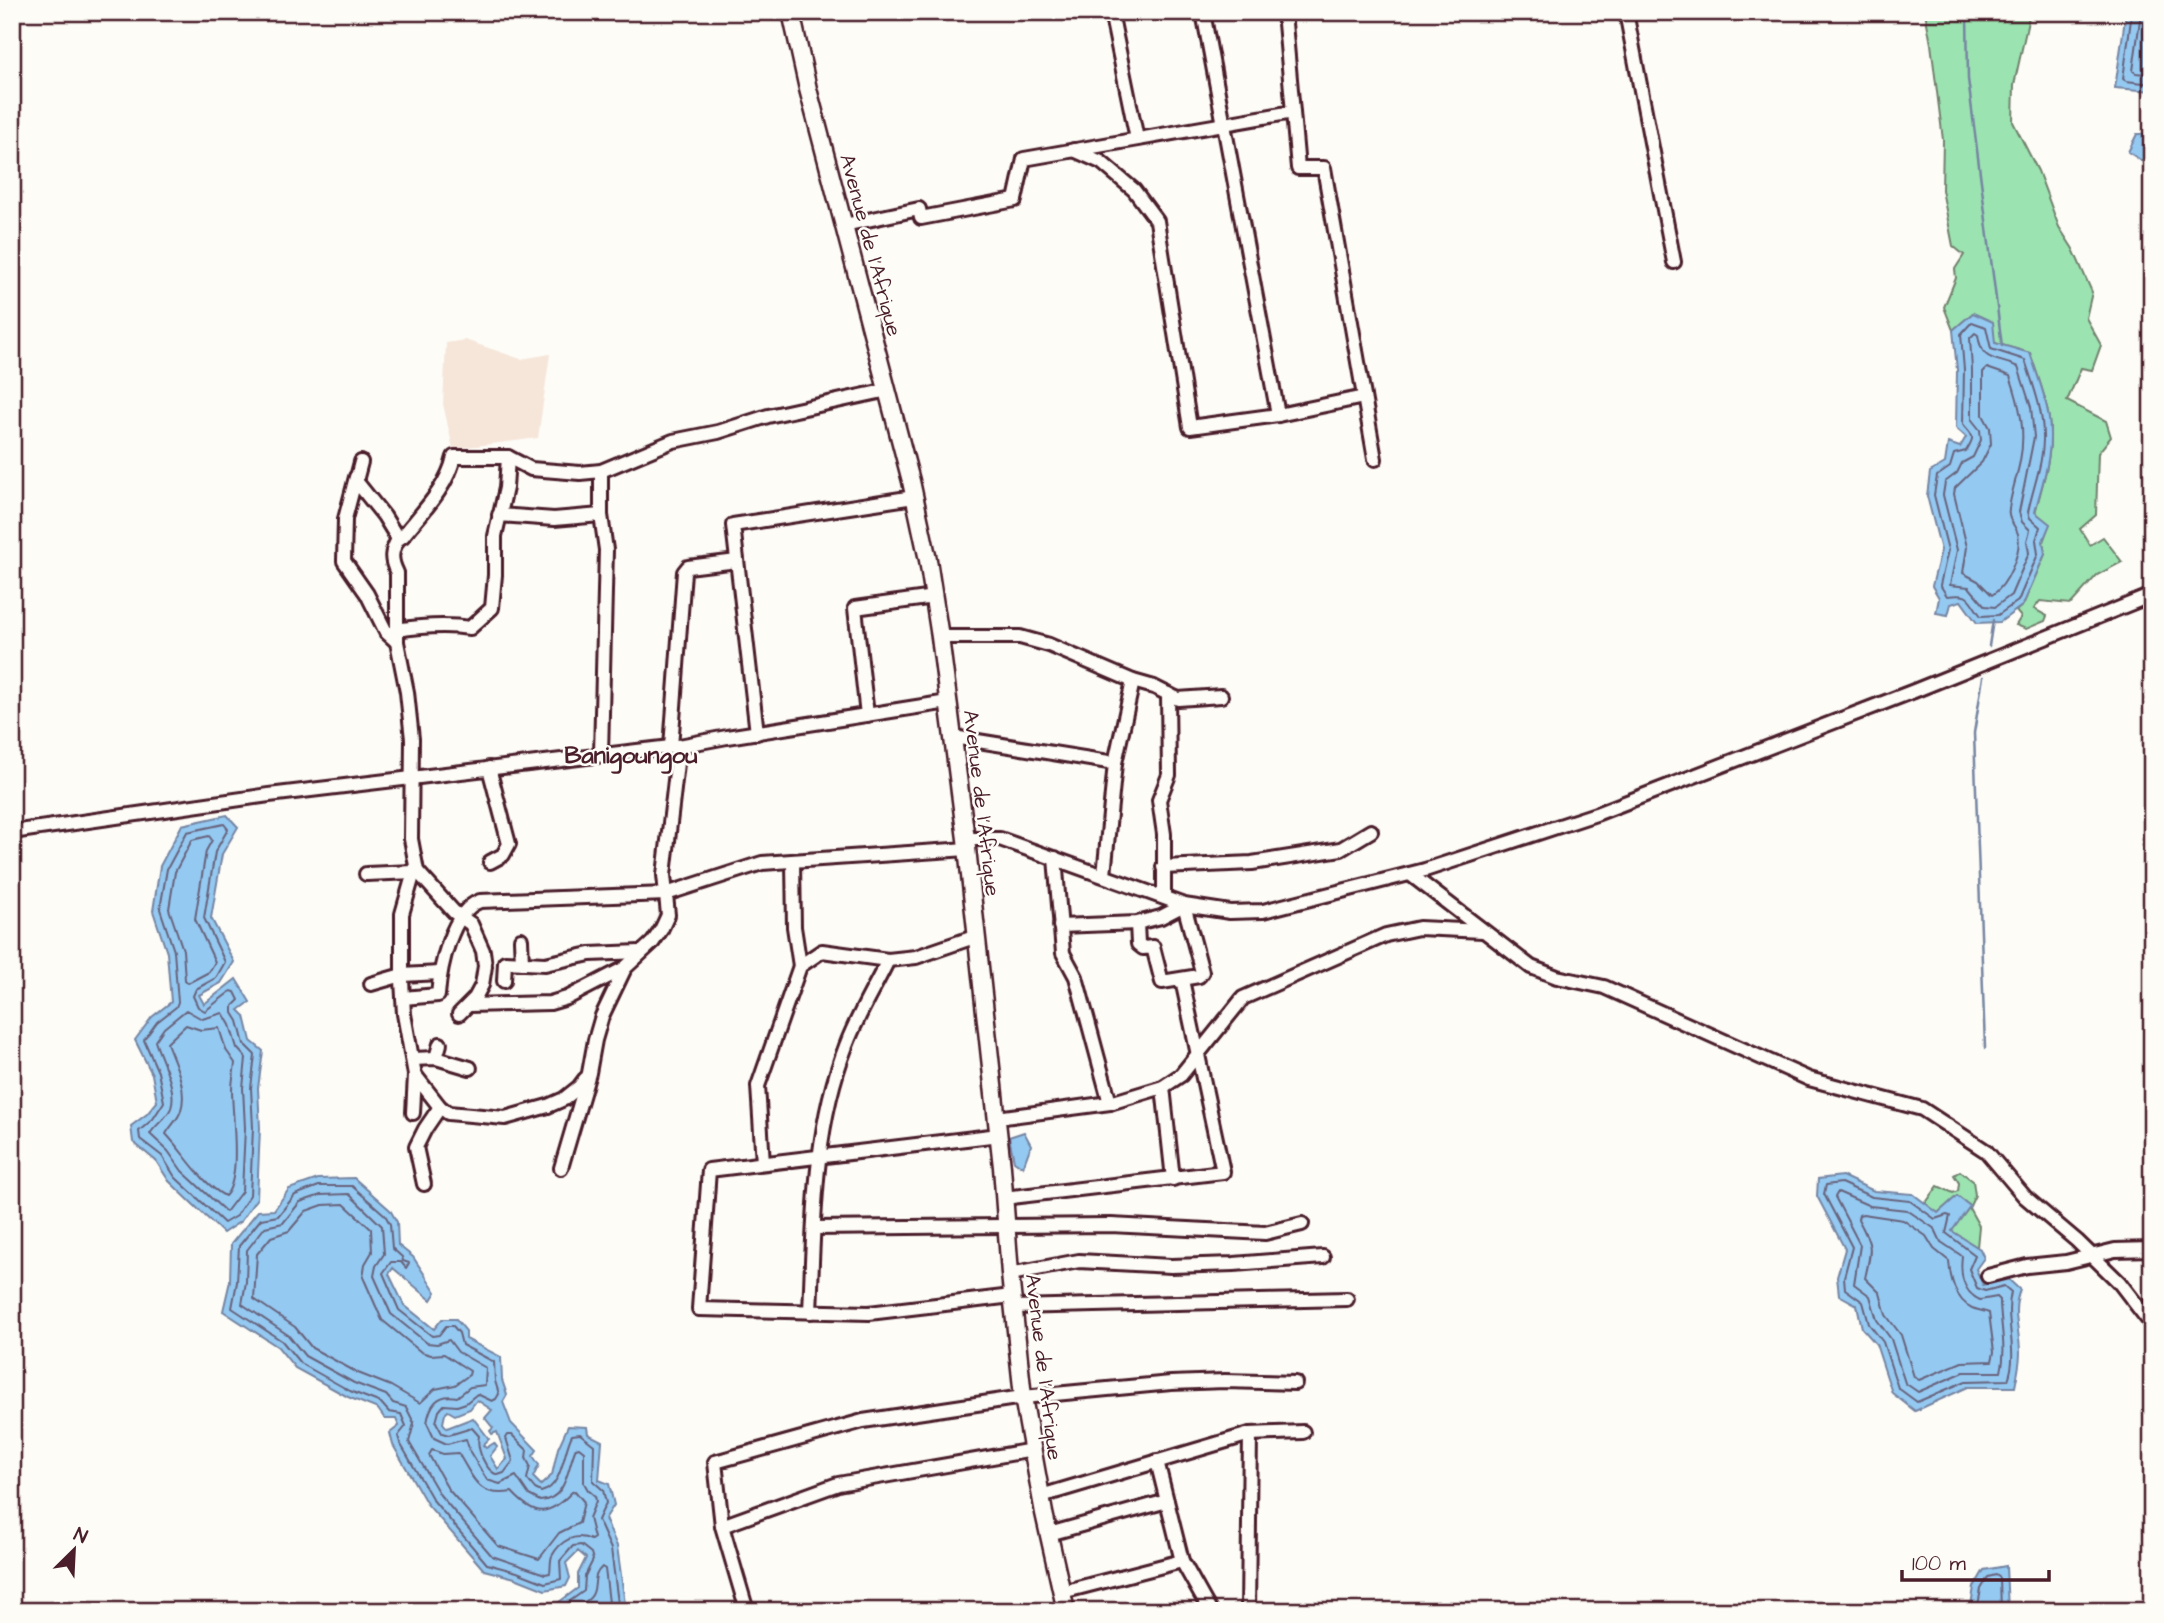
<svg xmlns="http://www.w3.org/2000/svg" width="2164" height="1623" viewBox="0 0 2164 1623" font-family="'Architects Daughter',sans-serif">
  <rect width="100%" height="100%" fill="#fdfcf7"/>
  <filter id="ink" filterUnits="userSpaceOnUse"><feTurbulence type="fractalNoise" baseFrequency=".0143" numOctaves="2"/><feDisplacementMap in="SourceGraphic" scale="14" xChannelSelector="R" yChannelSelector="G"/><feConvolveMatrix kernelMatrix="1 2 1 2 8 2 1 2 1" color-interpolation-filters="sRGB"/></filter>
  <g filter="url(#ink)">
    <!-- built -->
    <path fill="#f6e6da" d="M465,340L521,359L550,354L538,438L453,449L443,404L446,343Z"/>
    <!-- green -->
    <g fill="#9be3b0" stroke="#72816e" stroke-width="2">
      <path d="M1925,12H2030L2014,85L2013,122L2038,171L2059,227L2073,249L2092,292L2086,318L2101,345L2092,370L2081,368L2067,401L2106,421L2111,437L2098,453L2096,515L2080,529L2090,545L2103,537L2122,562L2097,575L2071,604L2040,601L2034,609L2047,616L2045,621L2026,629L2016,625L2021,617L2016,611L2023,605L2045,554L2043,542L2049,524L2035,513C2041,489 2050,463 2050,438C2051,409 2039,380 2030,353L1995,343L1973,313L1953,330L1944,307L1956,278L1955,269L1964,255L1953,246L1942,190L1943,140L1931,44Z"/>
      <path d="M1960,1171L1973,1181L1975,1195L1970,1206L1957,1196L1938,1213L1925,1204L1938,1186L1953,1193L1958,1191L1959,1183L1954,1175Z"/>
      <path d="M1969,1208L1979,1226L1977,1247L1951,1231Z"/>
    </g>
    <!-- water -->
    <g fill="#94c9f2" stroke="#7685a2" stroke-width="2" fill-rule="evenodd">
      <path d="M2126,12H2152V91L2115,88Z"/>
      <path d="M2137,134H2152V177L2145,163L2128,152Z"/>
      <path d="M1973,313L1993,322L1995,343L2030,353C2039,380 2051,409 2050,438C2050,463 2041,488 2035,512L2050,524L2043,541L2045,554L2023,605L2000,622L1977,623L1961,601L1951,604L1948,615L1936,613L1939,598L1932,586L1941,550L1927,496L1930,472L1945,463L1948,443L1960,447L1966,437L1956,428L1957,370L1953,330Z"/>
      <path d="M227,815L238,827L222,854L211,918L234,962L221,983L199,995L204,1004L236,979L250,1002L239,1010L245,1016L251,1041L263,1051L258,1088L260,1128L257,1198L241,1221L223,1233L169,1181L156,1161L133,1142L131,1126L147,1114L157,1102L152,1074L135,1040L152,1017L171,1002L167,953L153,911L160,866L182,825Z"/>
      <path d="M1024,1132L1031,1145L1023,1167L1014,1161L1009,1137Z"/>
      <path d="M1842,1176L1874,1191L1913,1194L1938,1213L1957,1196L1970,1206L1952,1231L1980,1249L1984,1258L1976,1269L1983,1285L2006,1277L2020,1290C2011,1312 2020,1330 2020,1353C2020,1364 2017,1376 2015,1387H1968L1915,1411L1892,1393L1876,1344L1862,1328L1857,1305L1839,1295L1837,1277L1845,1249L1817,1196L1818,1179Z"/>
      <path d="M354,1178L390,1210L397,1222L398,1245L413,1257L436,1292L431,1300L393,1268L389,1274L404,1305L434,1329L442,1319H456L466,1331V1339L501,1357L502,1380L507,1395L503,1402L511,1423L537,1450L533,1456L539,1465L533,1477L541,1485L552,1475L558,1448L568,1426L587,1427L588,1434L602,1441L599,1480L609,1484L614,1505L605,1519L617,1546L626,1611H547L578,1588V1574L586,1558L578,1551L566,1563L570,1578L566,1586L545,1590L515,1578L484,1570L427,1504L393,1445L390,1433L399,1426L396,1419H385L378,1409L348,1397L295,1368L278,1347L223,1311L230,1281L231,1244L258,1211L274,1210L289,1189L318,1179ZM477,1400L492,1410L485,1418L493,1428L490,1431L492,1434L497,1432L507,1459L498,1469L490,1456L497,1447L494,1443L486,1448L483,1445L489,1439L473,1418L447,1428L443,1423L445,1414L448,1411L455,1415L470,1409Z"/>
      <path d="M2006,1566L2008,1611H1970L1974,1587L1984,1570Z"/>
    </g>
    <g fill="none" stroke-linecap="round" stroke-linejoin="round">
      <!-- shore -->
      <g stroke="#68637b" stroke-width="2">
        <path d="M2132,12L2123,79L2126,81L2152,84"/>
        <path d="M2141,12L2133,71L2136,73L2152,75"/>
        <path d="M1972,322L1986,327L1991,349L2025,360C2033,385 2043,410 2043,436C2044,461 2033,487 2028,512L2030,518L2040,527L2036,540L2038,554L2018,601L1998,615L1981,616C1967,598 1972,593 1947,596L1940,585L1948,550L1934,495L1937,476L1950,467L1954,454L1966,451C1976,435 1973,436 1963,424L1964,370L1961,334Z"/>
        <path d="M1975,333L1978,335C1982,364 1997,357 2018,367L2031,407L2034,437L2019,512L2022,522L2030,530L2027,541L2029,553L2011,595L1995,607L1985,606L1969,587L1950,585L1957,550L1943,495L1945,482L1957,473L1962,463L1973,457L1981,440L1980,430L1972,420V370L1970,338Z"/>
        <path d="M1987,368L2010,376C2020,405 2026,431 2020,461C2017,477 2011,493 2009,509C2007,520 2015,524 2018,534C2022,552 2007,586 1992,595L1978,581L1963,573L1967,547L1954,494L1955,488L1982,462L1991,444L1990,428L1983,415V372Z"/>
        <path d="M224,824L228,829L215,852L204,918L225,962L216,978L196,989L193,996L198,1007L205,1011L231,991L235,992L239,1000L233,1006V1013L238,1021L244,1044L255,1055L251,1088L253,1128L250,1195L236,1216L224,1223L175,1177L162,1156L140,1139L139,1131L153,1119L164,1102L158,1072L144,1040L157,1022L176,1007L178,1002L174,951L160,909L167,869L187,832Z"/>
        <path d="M209,836L212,840L206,851L195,919L215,962L209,972L188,983L185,980L183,950L169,909L175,872L192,840Z"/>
        <path d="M186,1010L202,1019L223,1013L230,1025L237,1048L246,1058L243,1088L245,1128L242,1191L226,1212L182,1171L168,1151L150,1134C155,1125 167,1118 171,1108C178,1089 160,1058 155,1041L164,1028Z"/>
        <path d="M186,1025L201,1030L219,1028L226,1050L235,1063C234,1072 232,1081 232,1090C232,1114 242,1180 225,1196C201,1183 185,1154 166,1134C170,1126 179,1119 181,1110C188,1088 174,1062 167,1043Z"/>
        <path d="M1841,1183L1872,1197L1910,1201L1935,1219L1947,1215L1950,1216L1946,1233L1975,1255L1969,1269L1977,1288L1985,1291L2004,1286L2011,1292C2004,1321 2019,1351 2008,1380L1966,1381L1917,1402L1898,1388L1883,1342L1869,1324L1863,1302L1845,1289L1844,1277L1852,1247L1824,1194L1826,1185Z"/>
        <path d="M1838,1192L1870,1206L1907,1210L1935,1229L1941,1242L1962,1256C1960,1272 1962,1292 1980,1300L1997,1297L2000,1300C2000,1324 2007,1348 2001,1372H1964L1918,1392L1905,1383L1891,1339L1877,1320L1870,1296L1854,1284L1860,1245L1835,1197Z"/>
        <path d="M349,1194L382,1226L384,1254L376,1266L374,1276L391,1314L427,1343L437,1344L449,1340L458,1352L486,1368L485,1385L470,1387L457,1397C437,1393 430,1405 427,1423L434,1438L447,1444L466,1439L470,1452L487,1480L500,1484L516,1476L529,1495L540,1501C568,1499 567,1467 576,1448L579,1447L584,1451V1483L588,1490L595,1496L596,1501L589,1518L594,1538L591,1540C575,1532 560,1541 552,1556C550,1561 551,1568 550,1573L545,1574L492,1556L440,1495L409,1442L414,1423L406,1407L393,1403L386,1395L354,1383L305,1356L288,1335L242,1304L246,1282L247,1250L265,1227L283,1223L300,1202L321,1195Z"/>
        <path d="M344,1204L371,1229L372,1252L365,1264L363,1277L382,1320L421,1352L431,1355L444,1354L470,1371L469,1375L455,1385L435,1389L420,1403L391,1386L358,1373L312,1348L295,1327L254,1299L257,1254L271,1237L289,1231L306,1211L323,1205Z"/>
        <path d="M1863,1214L1903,1220L1926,1236L1934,1249L1949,1261C1950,1277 1955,1300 1972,1308C1977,1310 1984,1311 1989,1313L1994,1352L1992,1361L1962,1362L1919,1380L1914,1377L1901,1335L1886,1315L1880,1293L1865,1278C1872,1248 1873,1246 1858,1219L1859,1215Z"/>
        <path d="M432,1450L443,1454L458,1453C474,1478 477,1498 512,1492C535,1517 548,1517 572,1492L575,1491L584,1502L579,1523L559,1533L539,1559L498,1546L448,1489L429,1455Z"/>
        <path d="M556,1611L584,1591L585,1576L593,1560L591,1553L581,1545L573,1546L560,1561L561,1579L545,1583L517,1572L487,1564L433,1500L400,1443L398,1436L406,1426L401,1414L389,1412L381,1403L350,1391L300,1363L282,1341L232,1308L237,1282L239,1246L261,1219L278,1216L295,1195L319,1186H352L385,1215L390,1224L392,1248L402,1257L403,1261L409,1263L406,1268L401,1262H391L383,1273L399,1310L432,1336L439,1335L446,1326H453L459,1333L462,1345L494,1362L495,1381L499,1394L496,1399L492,1401L477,1394L466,1403L457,1406L444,1405L439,1411L436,1422L442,1433L449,1435L472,1428L479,1436C476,1448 485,1471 498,1475L504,1473L513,1461L506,1438L508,1435H512L527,1450L526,1458L530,1466L527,1479L535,1489L541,1492C563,1487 563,1452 572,1435L580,1434L594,1445L593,1481L603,1490L606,1503L598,1520L611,1549L619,1611"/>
        <path d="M572,1611C578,1606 588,1602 592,1595C598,1584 591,1577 602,1567L605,1569L610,1611"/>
        <path d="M1977,1611L1981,1589L1988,1577L1996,1575L2000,1578L2001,1611"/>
      </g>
      <!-- stream -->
      <g stroke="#7685a2" stroke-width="2.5">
        <path d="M1967,12L1968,79L2002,346"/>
        <path d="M1989,646L1993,620"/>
        <path d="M1983,677L1974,733L1985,1048"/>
      </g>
      <!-- minor casing -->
      <g stroke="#4a1f2b" stroke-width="18">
        <g id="minor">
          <path d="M1111,12L1137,139"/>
          <path d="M1203,12L1278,415"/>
          <path d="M1284,12L1298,168H1324L1375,459"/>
          <path d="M1626,12L1674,262"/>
          <path d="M1074,150L1101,162L1134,190L1157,221L1190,427L1278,415L1364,397"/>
          <path d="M844,225L919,209L921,218L1015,200L1024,159L1293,112"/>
          <path d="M361,462L356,481L384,516L398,539"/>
          <path d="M356,477L345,519L344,561L367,594L386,632L397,642"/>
          <path d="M499,515L554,519L601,515"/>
          <path d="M396,630C422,626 445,624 470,628L492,608L495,575V536L506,488L508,457"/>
          <path d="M940,637H1020L1049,645L1133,681L1154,687L1178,699L1221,696"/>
          <path d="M867,715L855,608L934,597"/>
          <path d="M757,733L733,525L914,497"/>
          <path d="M953,737L1115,763"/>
          <path d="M671,747L684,572L688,567L737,561"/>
          <path d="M601,754L606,550L601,515V471"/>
          <path d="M489,768L509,844L503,855L490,862"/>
          <path d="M12,832L269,795L679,746L727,737L948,702"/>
          <path d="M966,839H1000L1184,905L1230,912L1263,911L1425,870L1596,814L1914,691L2152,595"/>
          <path d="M1055,858L1063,953L1076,977L1110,1103"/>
          <path d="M793,862L794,927L800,966"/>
          <path d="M1163,867L1252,863L1341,849L1371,831"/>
          <path d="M417,871L414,872L402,914V980L404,1014L415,1075L440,1107L448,1113L505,1118L548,1106L564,1099L579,1087L585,1079"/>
          <path d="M366,874L414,872"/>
          <path d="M1410,874L1531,967L1557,977L1604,987L1809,1079L1922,1109L1986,1151L2025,1197L2077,1241L2119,1282L2152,1325"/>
          <path d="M1104,875L1115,763L1133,681"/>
          <path d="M1164,897V834L1159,800L1169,775L1168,694"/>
          <path d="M1060,926L1137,923L1161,917L1184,905L1202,972L1199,976L1162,982L1153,947L1143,948L1138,944L1137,923"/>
          <path d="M521,939L522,963"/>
          <path d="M504,981L505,962L545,964L590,954L640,952"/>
          <path d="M371,984L402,975L440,973"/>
          <path d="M403,998L438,995C440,968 451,911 480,901L666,894L762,863L967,849"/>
          <path d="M469,1005L550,1003L567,998L625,968"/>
          <path d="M459,1014L475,998L482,985L485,966L483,951L471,924L454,912L417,871L411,839L412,739L407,692L397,642V573C390,559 391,552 398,539L403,536C422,512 447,488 454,457H508L531,469L580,473L601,471L673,441L718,432L768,416L888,390"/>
          <path d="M436,1058L440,1044"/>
          <path d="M413,1059L436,1058L470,1068"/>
          <path d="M1163,1087L1173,1179"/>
          <path d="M413,1113L415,1075"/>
          <path d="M997,1118L1110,1103L1163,1087L1181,1075L1243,998L1386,935L1419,928L1483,931"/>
          <path d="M999,1135L709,1170L699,1309L869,1313L1012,1296"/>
          <path d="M763,1163L758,1086L800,966L822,951L888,960L916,957L977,936"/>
          <path d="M561,1168L589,1073L595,1040L602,1016L625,968L653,942L661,930L668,915L664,875L679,746"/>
          <path d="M424,1184L416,1147L425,1129L440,1107"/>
          <path d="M1004,1198L1223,1172L1182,980"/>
          <path d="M814,1228L1111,1225L1265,1233L1302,1224"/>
          <path d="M1010,1274L1079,1261L1171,1266L1234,1264L1323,1257"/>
          <path d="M1988,1276L2027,1266L2066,1262L2115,1250L2152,1249"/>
          <path d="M1013,1307L1347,1299"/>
          <path d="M810,1312C814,1223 813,1130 846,1046C857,1016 874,989 888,960"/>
          <path d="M1157,1461L1182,1561L1210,1611"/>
          <path d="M1041,1496L1250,1434L1303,1432"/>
          <path d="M722,1526L838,1484L1033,1450"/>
          <path d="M1049,1534L1167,1501"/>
          <path d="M1062,1592L1182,1561"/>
          <path d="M747,1611L722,1526L715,1462L863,1421L1023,1397L1171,1383L1225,1381L1295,1383"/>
          <path d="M1248,1611L1250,1434"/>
        </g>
      </g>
      <!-- major casing -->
      <g stroke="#4a1f2b" stroke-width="21">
        <path id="major" d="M791,12L808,89L911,481L928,560L940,637L966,839L1002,1167L1010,1274L1023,1397L1044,1513L1066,1611"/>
      </g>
      <!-- minor -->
      <use href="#minor" stroke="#fdfcf7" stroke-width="12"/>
      <!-- major -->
      <use href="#major" stroke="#fdfcf7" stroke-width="16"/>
    </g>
  </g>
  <g text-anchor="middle" stroke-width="5" stroke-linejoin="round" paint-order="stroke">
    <!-- street labels -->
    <g font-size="21" fill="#4a1f2b" stroke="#fdfcf7">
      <text transform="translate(871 245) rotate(75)" y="7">Avenue de l'Afrique</text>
      <text transform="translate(982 803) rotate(83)" y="7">Avenue de l'Afrique</text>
      <text transform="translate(1044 1367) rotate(83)" y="7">Avenue de l'Afrique</text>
    </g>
    <!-- quarter labels -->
    <g font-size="24" font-weight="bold" fill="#4a1f2b" stroke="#fdfcf7">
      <text x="631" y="763">Banigoungou</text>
    </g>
  </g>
  <!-- margin -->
  <rect width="2164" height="1623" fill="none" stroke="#fdfcf7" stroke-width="42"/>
  <rect x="21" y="21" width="2122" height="1581" fill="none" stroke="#4a1f2b" stroke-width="2.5" filter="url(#ink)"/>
  <!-- north arrow -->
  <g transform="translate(74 1550) rotate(24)" stroke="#fdfcf7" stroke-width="5" paint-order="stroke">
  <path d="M0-5L12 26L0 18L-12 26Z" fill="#4a1f2b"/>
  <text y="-10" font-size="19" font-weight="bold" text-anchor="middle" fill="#4a1f2b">N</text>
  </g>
  <!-- scale -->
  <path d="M1902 1570v10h147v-10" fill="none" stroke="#4a1f2b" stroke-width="3.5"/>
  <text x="1912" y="1570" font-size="21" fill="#4a1f2b" stroke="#fdfcf7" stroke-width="5" paint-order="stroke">100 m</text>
</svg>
